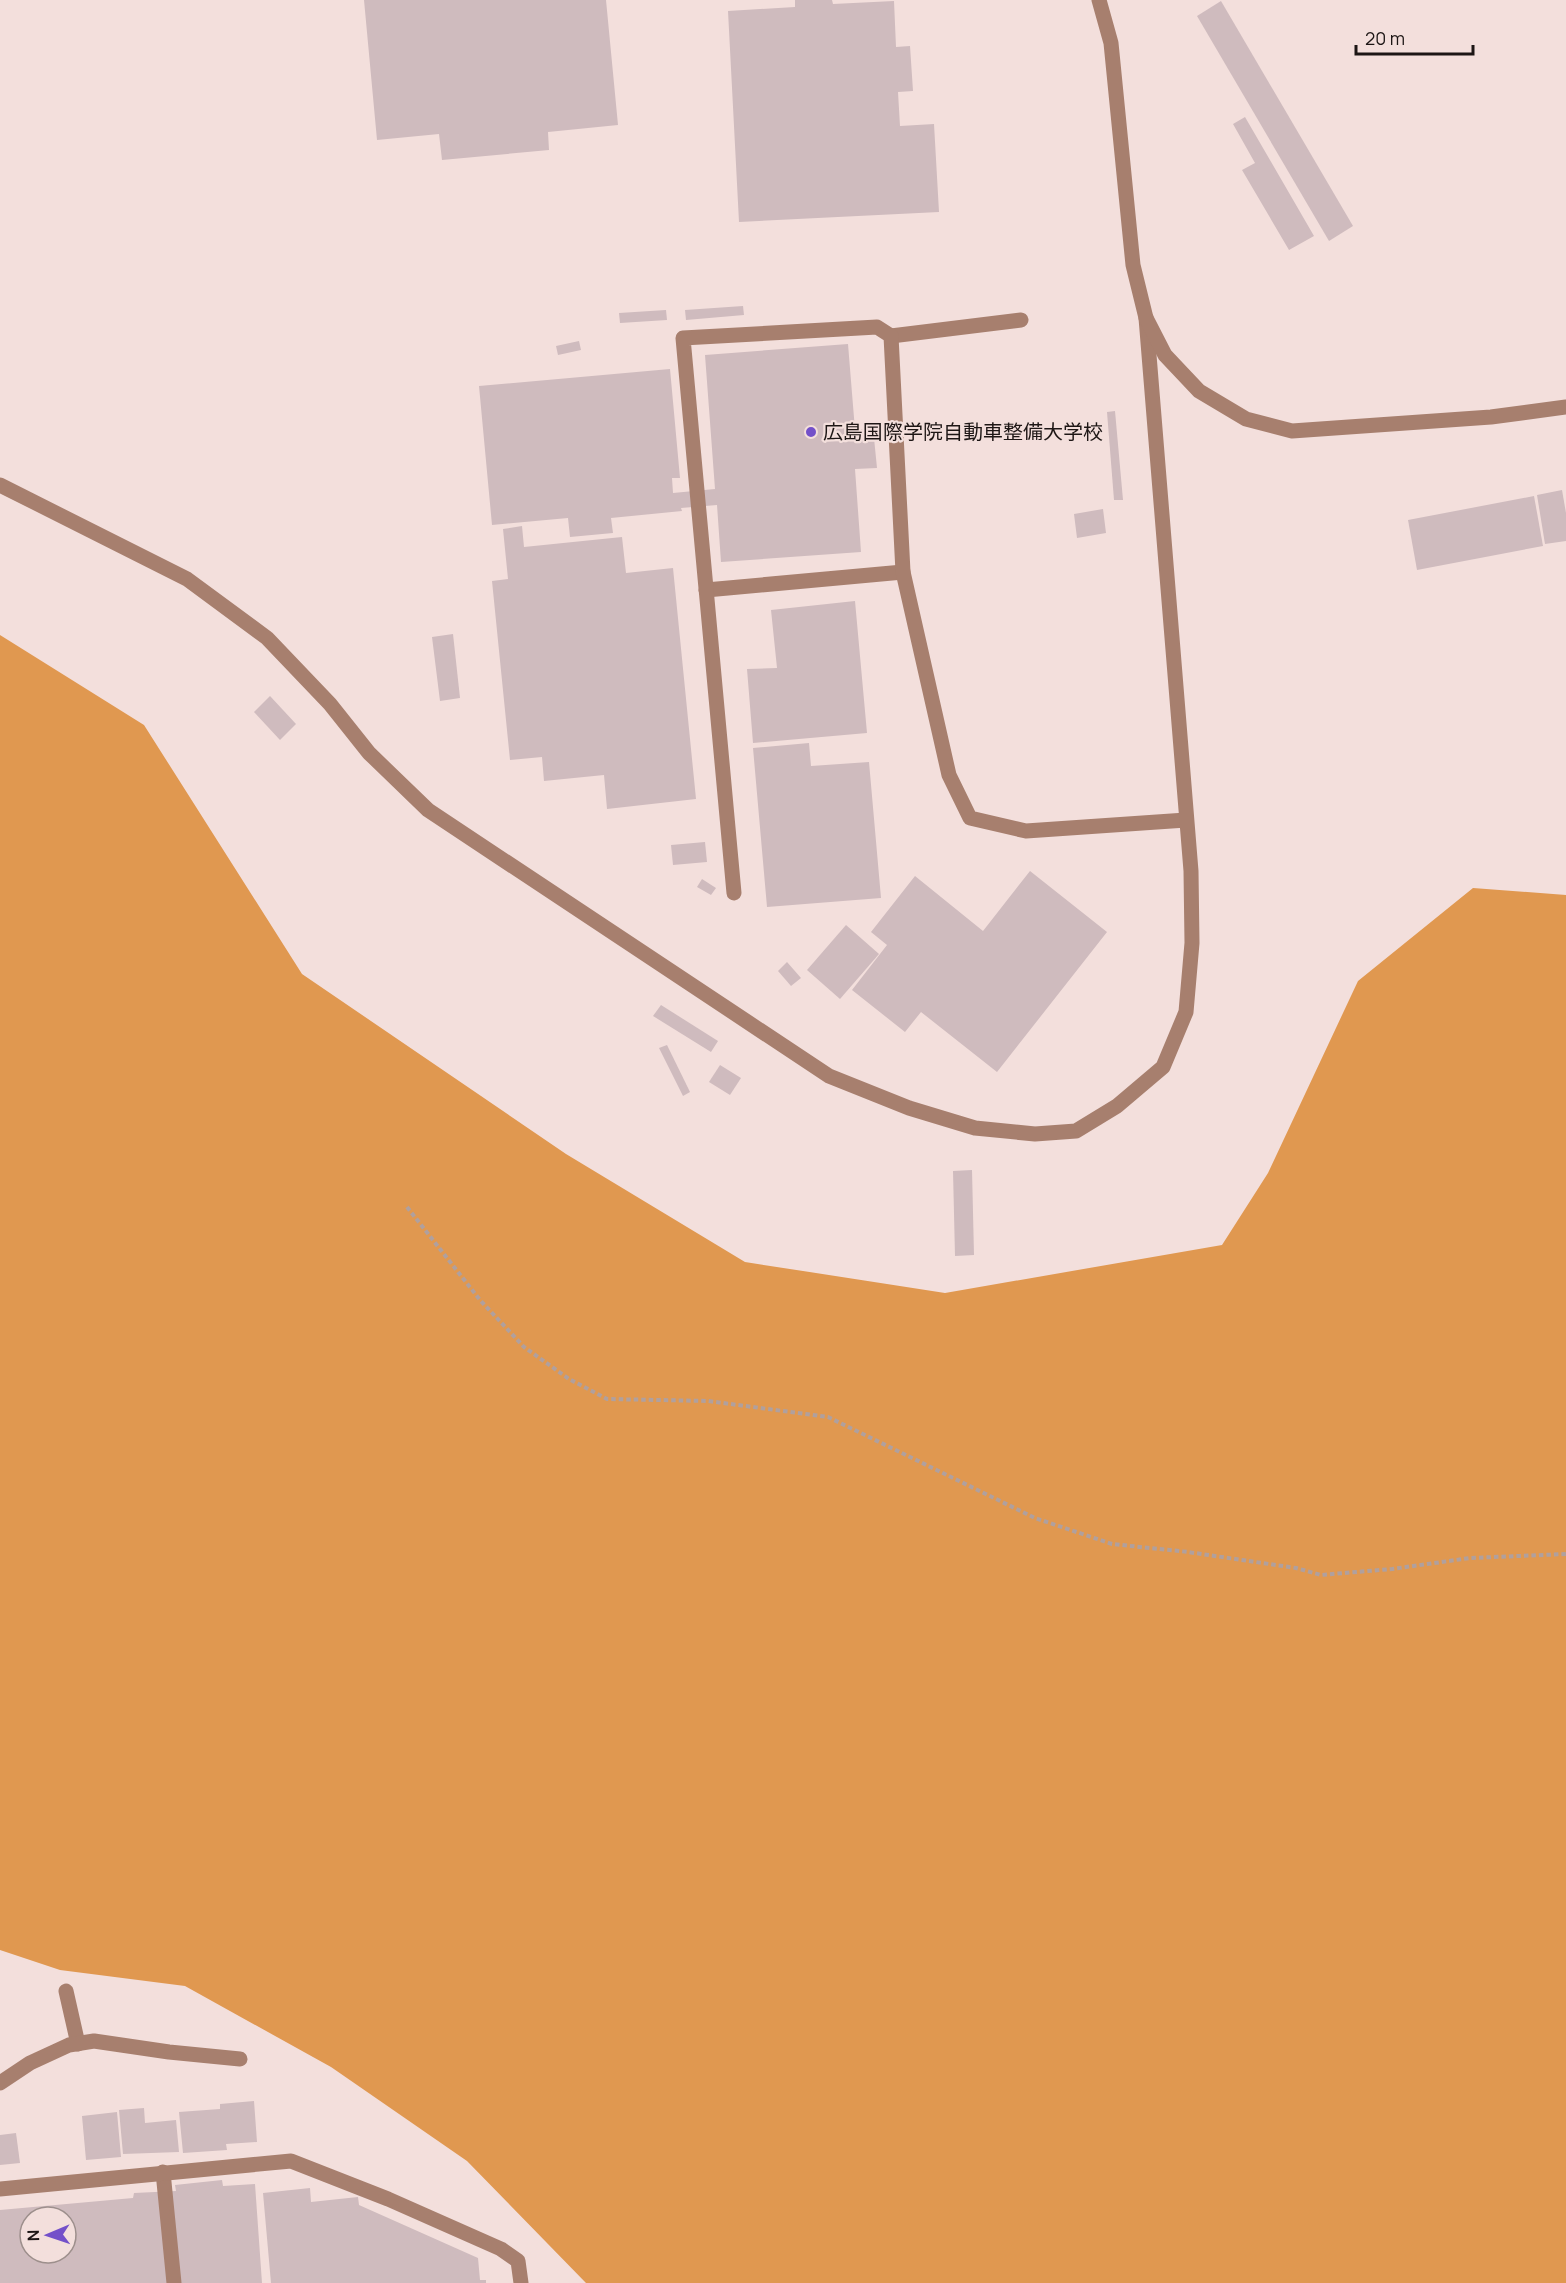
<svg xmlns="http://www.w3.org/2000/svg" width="1566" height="2283" viewBox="0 0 1566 2283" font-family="Manrope,'Noto Sans JP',sans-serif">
  <rect width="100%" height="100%" fill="#f3dfdc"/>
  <!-- forest -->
  <path fill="#e09850" d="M0,635L144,725L302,974L566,1154L745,1262L945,1293L1222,1245L1268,1173L1358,981L1473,888L1566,895V2283H586L467,2161L331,2067L185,1986L60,1970L0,1950Z"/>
  <!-- building -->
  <g fill="#cfbbbe" fill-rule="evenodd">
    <path d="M364,0H606L618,125L548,132L549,150L442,160L439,134L377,140Z"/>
    <path d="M795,0H832L833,4L894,1L896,47L910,46L913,91L898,92L900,126L934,124L939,212L739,222L728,11L795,7Z"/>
    <path d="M1221,1L1353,226L1329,241L1197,16Z"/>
    <path d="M1245,117L1314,236L1289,250L1242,170L1255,163L1233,124Z"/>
    <path d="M743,306L744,315L686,320L685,310Z"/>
    <path d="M666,310L667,320L620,323L619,313Z"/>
    <path d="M579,341L581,350L558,355L556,346Z"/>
    <path d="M848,344L855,430L873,428L877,468L855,469L861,552L721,562L717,505L681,508L682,511L611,518L613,533L570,537L568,518L492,525L479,386L670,369L680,478H672L673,493L715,489L705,355Z"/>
    <path d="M1115,411L1123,500H1114L1107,412Z"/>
    <path d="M1562,490L1566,513V541L1545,544L1537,495Z"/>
    <path d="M1534,496L1543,546L1417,570L1408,520Z"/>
    <path d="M1103,509L1106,533L1077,538L1074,514Z"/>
    <path d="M522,526L524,547L622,537L626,573L673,568L696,799L607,809L604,775L544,781L542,757L510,760L492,581L508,579L503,529Z"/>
    <path d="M855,601L867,733L753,743L747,669L777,668L771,610Z"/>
    <path d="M453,634L460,698L440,701L432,637Z"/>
    <path d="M270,696L296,724L280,740L254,712Z"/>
    <path d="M809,743L811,766L869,762L881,898L767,907L753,748Z"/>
    <path d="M705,842L707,862L673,865L671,845Z"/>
    <path d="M1030,871L1107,932L997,1072L921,1012L905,1032L852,990L887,945L871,932L915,876L983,931Z"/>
    <path d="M702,879L716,888L711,895L697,887Z"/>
    <path d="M846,925L879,954L840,999L807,970Z"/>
    <path d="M787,962L801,978L791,986L778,971Z"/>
    <path d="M661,1005L718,1041L711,1052L653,1016Z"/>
    <path d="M667,1045L690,1092L683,1096L659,1048Z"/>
    <path d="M720,1065L741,1078L730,1095L709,1082Z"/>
    <path d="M972,1170L974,1255L955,1256L953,1171Z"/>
    <path d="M254,2101L257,2142L226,2144L227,2150L183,2153L179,2112L220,2109V2104Z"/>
    <path d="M144,2108L145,2123L176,2120L179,2152L123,2154L119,2110Z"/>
    <path d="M117,2112L121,2157L86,2160L82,2116Z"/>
    <path d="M16,2133L20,2163L0,2165V2135Z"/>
    <path d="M222,2180L223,2186L255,2184L262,2283H0V2210L133,2198L134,2193L176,2191L175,2185ZM30,2217H66V2253H30Z"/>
    <path d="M310,2188L311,2202L358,2197L359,2205L478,2258L480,2280H486V2283H271L263,2193Z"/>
  </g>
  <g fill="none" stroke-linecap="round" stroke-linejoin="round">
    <!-- path -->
    <path stroke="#b0a09e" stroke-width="4" stroke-dasharray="4.5 3" stroke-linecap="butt" d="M407,1207L480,1300L524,1347L569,1379L607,1399L708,1401L828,1417L1035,1518L1112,1544L1188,1552L1296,1568L1321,1575L1392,1569L1470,1558L1566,1554"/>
    <!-- service -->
    <g stroke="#a77f6e" stroke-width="15">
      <path d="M891,336L1021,320"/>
      <path d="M706,590L903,572"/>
      <path d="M734,893L683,338L877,327L891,336L903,572L949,775L970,818L1026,831L1186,820"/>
      <path d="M66,1991L78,2044"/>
      <path d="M163,2172L174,2283"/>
    </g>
    <!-- minor -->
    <g stroke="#a77f6e" stroke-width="15">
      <path d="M0,485L187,579L267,638L330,704L369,753L428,810L829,1076L909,1108L975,1128L1035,1134L1076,1131L1117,1106L1163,1067L1186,1012L1192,943L1191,871L1146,318"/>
      <path d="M0,2083L30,2063L69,2045L94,2041L169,2052L240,2059"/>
      <path d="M0,2189L291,2161L388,2199L501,2249L518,2261L521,2283"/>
    </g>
    <!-- tertiary -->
    <path stroke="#a77f6e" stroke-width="15" d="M1099,0L1111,43L1133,265L1146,318L1165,355L1199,391L1246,419L1292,431L1491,417L1566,407"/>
  </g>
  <!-- markers -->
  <circle fill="#7350c9" stroke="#f3dfdc" stroke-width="2" cx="811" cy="432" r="6"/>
  <g text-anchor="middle" stroke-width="4.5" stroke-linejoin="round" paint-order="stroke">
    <!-- poi labels -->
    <g font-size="20" fill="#1d1615" stroke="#f3dfdc" text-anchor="start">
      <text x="823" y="439">広島国際学院自動車整備大学校</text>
    </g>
  </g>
  <!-- north arrow -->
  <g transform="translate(48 2235) rotate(268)"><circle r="28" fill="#f3dfdc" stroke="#9d8f8c" stroke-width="1.5"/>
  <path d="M0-4.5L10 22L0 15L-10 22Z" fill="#7350c9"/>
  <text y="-9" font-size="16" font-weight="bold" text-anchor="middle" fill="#1d1615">N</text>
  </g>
  <!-- scale -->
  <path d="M1356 45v9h117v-9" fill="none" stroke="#1d1615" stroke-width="3"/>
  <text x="1365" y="45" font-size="18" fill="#1d1615" stroke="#f3dfdc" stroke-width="4.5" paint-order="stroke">20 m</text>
</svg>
